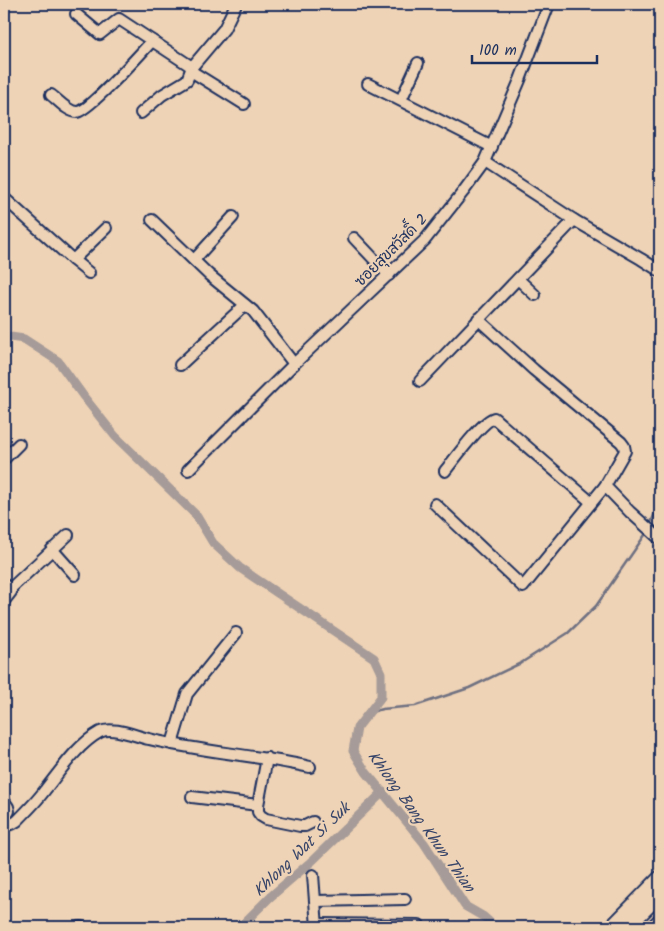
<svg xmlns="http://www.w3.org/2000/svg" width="664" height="931" viewBox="0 0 664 931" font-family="Kalam,'Playpen Sans Thai',sans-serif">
  <rect width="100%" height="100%" fill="#efd3b6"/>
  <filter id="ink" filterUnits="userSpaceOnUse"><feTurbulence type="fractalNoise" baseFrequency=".02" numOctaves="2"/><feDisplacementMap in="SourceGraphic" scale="10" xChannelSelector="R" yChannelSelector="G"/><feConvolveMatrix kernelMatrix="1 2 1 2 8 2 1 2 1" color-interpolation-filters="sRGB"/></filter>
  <g filter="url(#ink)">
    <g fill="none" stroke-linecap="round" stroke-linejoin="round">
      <!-- stream -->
      <g stroke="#6e7081" stroke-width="2.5">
        <path d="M650,525L660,501"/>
        <path d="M368,713L382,709L415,706L469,688L521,663L568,633L596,606L647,532"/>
      </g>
      <!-- canal -->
      <g stroke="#a69b98" stroke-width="9">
        <path d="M4,336L24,339L58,361L84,397L115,436L196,515L213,543L240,568L374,658L381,673V697L357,728L353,751L366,772L424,843L465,906L484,917L495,927"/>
        <path d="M240,927L269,898L313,860L383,792"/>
      </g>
      <!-- minor casing -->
      <g stroke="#1b2f5e" stroke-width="14">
        <g id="minor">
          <path d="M76,14L100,34L119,19L192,67L224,29L236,4"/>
          <path d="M191,71L244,104"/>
          <path d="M368,84L492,147"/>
          <path d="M51,95C57,99 68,112 77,112C88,112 142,52 152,41"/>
          <path d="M401,100L418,63"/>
          <path d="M141,113L162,95L187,80L192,67"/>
          <path d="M485,162L574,220L641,259L660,271"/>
          <path d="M4,198L73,260L106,228"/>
          <path d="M152,220L209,275L253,311L294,364"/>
          <path d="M354,238L389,275"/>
          <path d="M73,260L89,273"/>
          <path d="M194,260L233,217"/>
          <path d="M518,279L535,295"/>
          <path d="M180,365L245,305"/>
          <path d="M420,381L574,220"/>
          <path d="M4,459L19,444"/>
          <path d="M188,470L294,364L425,240L463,192L485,162L520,80L549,4"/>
          <path d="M445,471C454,460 482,421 494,418L591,502"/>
          <path d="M605,486L630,512L660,539"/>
          <path d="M435,504L523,587L605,486L625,451L624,446L621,442L534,370L478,319"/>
          <path d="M52,549L75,575"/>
          <path d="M4,584L11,592L4,601"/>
          <path d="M10,589L68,535"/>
          <path d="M172,744L187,694L236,633"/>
          <path d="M192,797L258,805L267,758"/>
          <path d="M4,801L8,807L9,811L4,819"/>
          <path d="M258,805V812L261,816L266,819L300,826H305L313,822"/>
          <path d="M4,825L12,824L17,821C27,811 37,801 45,790C61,770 77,745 100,732C113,726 135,736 149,739C202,752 256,755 310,767"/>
          <path d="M313,875L317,927"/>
          <path d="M316,901L405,899"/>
          <path d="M317,924L419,925"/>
          <path d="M80,927H81"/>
        </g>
      </g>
      <!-- major casing -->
      <g stroke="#1b2f5e" stroke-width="16">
        <path id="major" d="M611,927L660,877"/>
      </g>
      <!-- highway casing -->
      <g stroke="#1b2f5e" stroke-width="18">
        <g id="highway">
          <path d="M627,927L660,894"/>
          <path d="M654,927L660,921"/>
        </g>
      </g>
      <!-- minor -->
      <use href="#minor" stroke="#efd3b6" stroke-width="10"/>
      <!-- major -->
      <use href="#major" stroke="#efd3b6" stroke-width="12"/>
      <!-- highway -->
      <use href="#highway" stroke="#efd3b6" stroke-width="14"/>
    </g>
  </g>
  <g text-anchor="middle" stroke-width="4.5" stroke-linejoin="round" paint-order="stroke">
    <!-- street labels -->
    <g font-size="15" fill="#1b2f5e" stroke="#efd3b6">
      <text transform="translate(391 250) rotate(-45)" y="5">ซอยสุขสวัสดิ์ 2</text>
    </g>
    <!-- water labels -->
    <g font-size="16" font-style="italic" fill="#37456a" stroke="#efd3b6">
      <text transform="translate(422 821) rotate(54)" y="6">Khlong Bang Khun Thian</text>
      <text transform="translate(301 849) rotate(-44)" y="6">Khlong Wat Si Suk</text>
    </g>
  </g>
  <!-- margin -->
  <rect width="664" height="931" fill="none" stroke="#efd3b6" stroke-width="20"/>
  <rect x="10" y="10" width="644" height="911" fill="none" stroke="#1b2f5e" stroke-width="2" filter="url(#ink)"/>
  <!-- scale -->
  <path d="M472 55v8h125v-8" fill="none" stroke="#1b2f5e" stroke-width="2.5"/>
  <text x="479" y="55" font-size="15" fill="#1b2f5e" stroke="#efd3b6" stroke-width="4" paint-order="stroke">100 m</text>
</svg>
